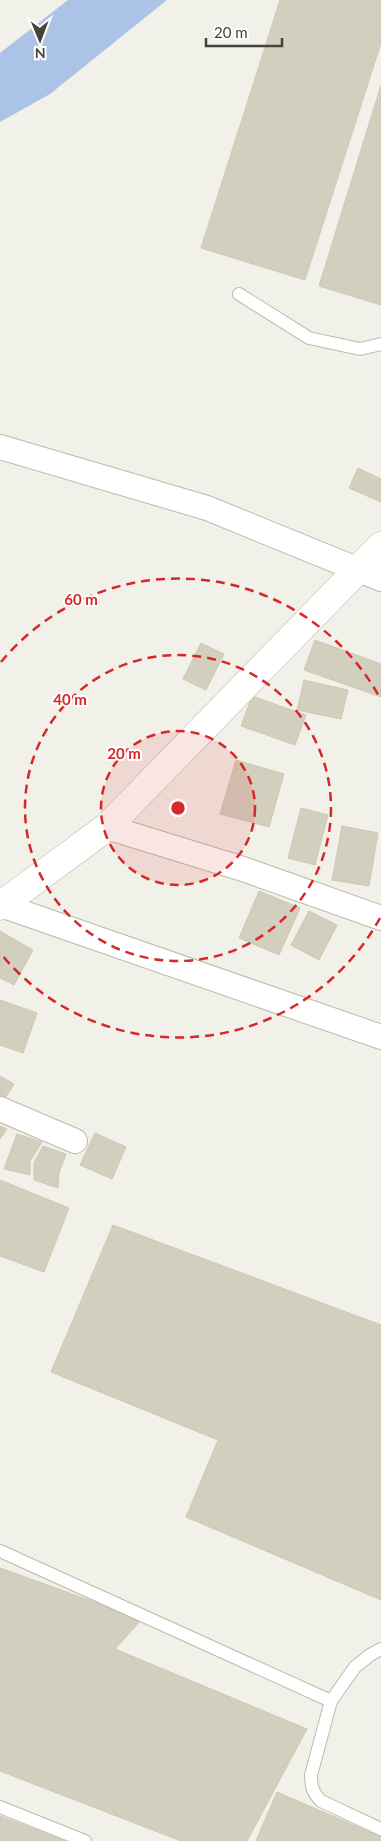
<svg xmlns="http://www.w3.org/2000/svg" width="381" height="1841" viewBox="0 0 381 1841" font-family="Lato,sans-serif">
  <rect width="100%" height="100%" fill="#f2f1e9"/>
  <!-- water -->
  <path fill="#acc3e8" d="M68,0H167L50,94L0,122V53Z"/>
  <!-- building -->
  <g fill="#d3cfbf" stroke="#cdc8b3">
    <path d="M280,0H381V43L305,280L201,248Z"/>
    <path d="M381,85V305L319,286Z"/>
    <path d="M358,468L381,479V502L349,488Z"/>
    <path d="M315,640L381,664V697L304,670Z"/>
    <path d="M201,643L224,654L206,690L183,679Z"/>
    <path d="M304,680L348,690L341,719L297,710Z"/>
    <path d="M252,696L306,715L295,745L241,726Z"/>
    <path d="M236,760L284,774L269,827L220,814Z"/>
    <path d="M301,808L328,815L315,865L288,858Z"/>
    <path d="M342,826L378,833L369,886L332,880Z"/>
    <path d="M259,891L300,908L279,955L239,938Z"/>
    <path d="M309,911L337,925L319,960L291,945Z"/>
    <path d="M0,931L33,950L14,985L0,978Z"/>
    <path d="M0,1000L37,1013L23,1053L0,1045Z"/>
    <path d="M0,1076L14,1084L4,1100L0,1097Z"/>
    <path d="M0,1126L7,1129L0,1139Z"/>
    <path d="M95,1133L126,1147L112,1179L80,1165Z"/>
    <path d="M17,1134L42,1142L30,1161V1175L4,1169Z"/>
    <path d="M43,1146L66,1154L59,1173L58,1188L34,1180V1163Z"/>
    <path d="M0,1180L69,1208L44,1272L0,1256Z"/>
    <path d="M113,1225L381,1325V1600L186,1517L218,1440L51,1372Z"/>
    <path d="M0,1568L142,1619L115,1649L307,1729L247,1841H181L0,1771Z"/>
    <path d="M277,1792L381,1837V1841H256Z"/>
    <path d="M0,1816L65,1841H0Z"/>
  </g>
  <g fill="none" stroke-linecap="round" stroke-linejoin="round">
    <!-- service casing -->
    <g stroke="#bdbbac" stroke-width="14">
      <g id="service">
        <path d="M239,294L309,338L360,349L381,344"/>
        <path d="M0,1551L331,1701"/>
        <path d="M381,1649L370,1655L355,1667L331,1701L311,1775C311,1787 313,1793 321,1801L381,1829"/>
        <path d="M0,1807L85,1841"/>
      </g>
    </g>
    <!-- minor casing -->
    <g stroke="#bdbbac" stroke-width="26">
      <g id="minor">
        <path d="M0,447L207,508L381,579"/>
        <path d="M107,827L243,869L381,918"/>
        <path d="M1,905L381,1037"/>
        <path d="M0,1109L75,1141"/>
      </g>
    </g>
    <!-- tertiary casing -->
    <g stroke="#bdbbac" stroke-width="29">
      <path id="tertiary" d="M0,906L107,827L381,546"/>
    </g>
    <!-- service -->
    <use href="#service" stroke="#fff" stroke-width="12"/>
    <!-- minor -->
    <use href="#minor" stroke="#fff" stroke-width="24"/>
    <!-- tertiary -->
    <use href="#tertiary" stroke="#fff" stroke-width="28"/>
  </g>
  <!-- distance rings -->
  <circle cx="178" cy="808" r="77" fill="#d62828" fill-opacity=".12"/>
  <g fill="none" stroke="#d62828" stroke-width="2.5" stroke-dasharray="9 6">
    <circle cx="178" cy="808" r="77"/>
    <circle cx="178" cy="808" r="153"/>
    <path d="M380 918A230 230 0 0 1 1 954M1 662A230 230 0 0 1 380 698"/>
  </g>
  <circle cx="178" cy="808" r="8" fill="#d62828" stroke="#fff" stroke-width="2.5"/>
  <g font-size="15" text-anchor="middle" font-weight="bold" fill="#d62828" stroke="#fff" stroke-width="4" stroke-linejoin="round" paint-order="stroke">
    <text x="81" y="605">60 m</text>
    <text x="70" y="705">40 m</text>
    <text x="124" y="759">20 m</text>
  </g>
  <!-- north arrow -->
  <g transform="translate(40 40) rotate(179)" stroke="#ffffff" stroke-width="4" paint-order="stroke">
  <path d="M0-4L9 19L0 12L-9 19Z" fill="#454338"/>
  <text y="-8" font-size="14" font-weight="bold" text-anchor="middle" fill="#454338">N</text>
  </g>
  <!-- scale -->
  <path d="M206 38v8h76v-8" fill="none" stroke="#454338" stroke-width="2.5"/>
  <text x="214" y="38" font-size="15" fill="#454338" stroke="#ffffff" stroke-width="4" paint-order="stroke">20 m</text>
</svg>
